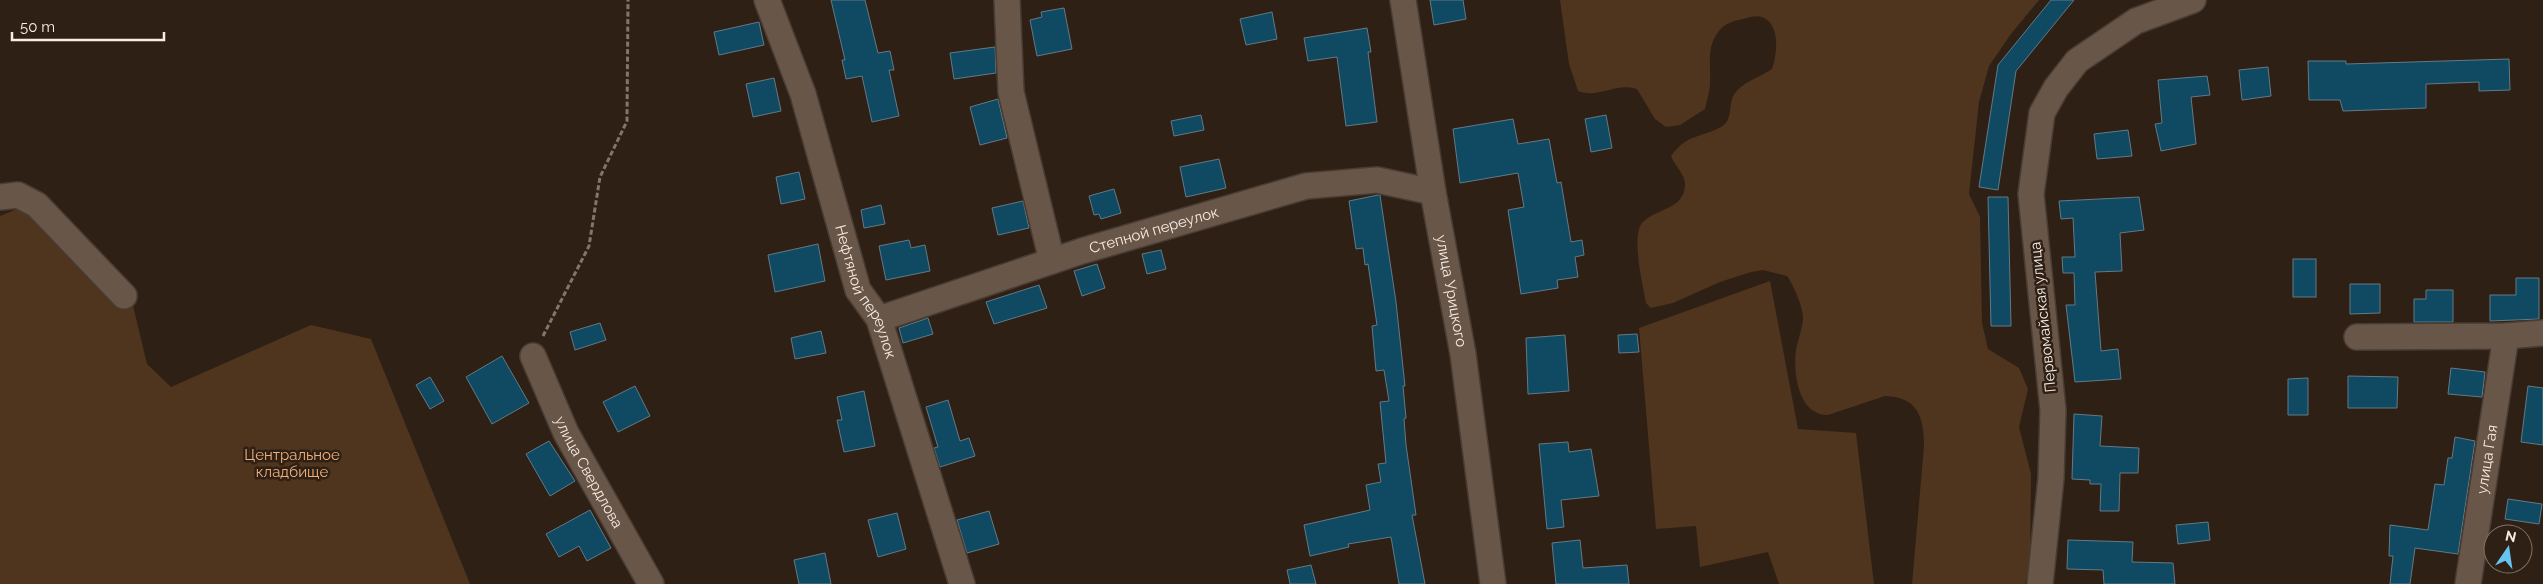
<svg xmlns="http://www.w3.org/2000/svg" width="2543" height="584" viewBox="0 0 2543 584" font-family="Raleway,sans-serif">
  <rect width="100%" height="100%" fill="#2f2015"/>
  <!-- green -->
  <g fill="#4f341e">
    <path d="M1560,0H2039L2011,34L1989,66L1979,102L1969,194L1980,217L1982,323L1988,349L2019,368L2028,389L2019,427L2031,474L2030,569L2025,584H1912L1924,446C1924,417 1918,397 1885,396L1828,415C1798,415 1793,373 1796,350C1798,340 1802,329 1803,319C1804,309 1793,284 1787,276L1763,270L1751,272L1720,282L1673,303L1651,308L1646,303C1643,286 1631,237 1642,223C1655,208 1686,210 1685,183C1684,173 1674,165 1671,156C1687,134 1700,138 1721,127C1732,121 1729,109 1732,99C1738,83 1759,78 1772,69C1777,55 1781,24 1762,17C1756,15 1748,18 1743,19C1734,21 1725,23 1719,31C1706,47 1711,64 1710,83C1710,91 1707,100 1705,109L1680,125L1666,127L1655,119L1637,89C1616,82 1599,99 1578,91L1569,64Z"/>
    <path d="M27,205L130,293L147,364L171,387L311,325L371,339L470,584H0V216Z"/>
    <path d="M1770,281L1798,429L1856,433L1874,584H1779L1768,552L1700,567L1696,526L1656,529L1639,328Z"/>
  </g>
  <!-- building -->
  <g fill="#0f4a62" stroke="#637985">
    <path d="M831,0H865L878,53L890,51L894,70H889L899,116L872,122L862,76L846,79L842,60H845Z"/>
    <path d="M1430,0H1463L1466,19L1434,25Z"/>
    <path d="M2051,0H2074L2016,71L1998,190L1979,187L1998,65Z"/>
    <path d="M1064,8L1072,49L1037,56L1030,20L1042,17L1041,12Z"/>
    <path d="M1272,12L1277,39L1246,45L1240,19Z"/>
    <path d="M759,22L764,45L719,55L714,32Z"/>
    <path d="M1367,28L1371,52H1368L1377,122L1346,126L1337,57L1308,61L1304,38Z"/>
    <path d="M995,47L996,73L954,79L950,53Z"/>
    <path d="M2509,59L2510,90L2479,91V82L2426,84V108L2343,111L2340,100H2309L2308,61H2346V64Z"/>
    <path d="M2268,67L2271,96L2242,100L2239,70Z"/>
    <path d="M2207,76L2210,95L2191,97L2196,144L2161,151L2155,124L2162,123L2158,80Z"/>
    <path d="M774,78L781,111L753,117L746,84Z"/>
    <path d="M998,99L1007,138L980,145L970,107Z"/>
    <path d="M1201,115L1204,130L1174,136L1171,121Z"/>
    <path d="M1606,115L1612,148L1591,152L1585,119Z"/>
    <path d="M1513,119L1518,144L1549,139L1557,183L1561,182L1571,242L1582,240L1584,255L1575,257L1578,277L1557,280L1558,288L1521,294L1508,210L1524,207L1518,173L1460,183L1453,129Z"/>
    <path d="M2128,130L2132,156L2097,159L2094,134Z"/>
    <path d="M1219,159L1226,188L1186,197L1180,167Z"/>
    <path d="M799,172L805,199L781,204L776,177Z"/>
    <path d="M1114,189L1121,213L1101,219L1099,214L1094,215L1089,196Z"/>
    <path d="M1378,195H1380L1396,302L1405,386H1403L1406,418L1404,419L1406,445L1416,515H1412L1425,584H1399L1391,537L1348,544L1349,547L1310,556L1304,525L1370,510L1366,485L1381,482L1378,464L1386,463L1380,402L1389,401L1384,370L1376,371L1372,326L1377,325L1368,264L1365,265L1363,248L1356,249L1349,201Z"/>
    <path d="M1988,197H2008L2011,326H1991Z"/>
    <path d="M2139,197L2144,230L2120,233L2122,271L2095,272L2101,351L2118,349L2121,379L2075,382L2066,305H2075L2074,273H2063L2062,257H2075L2073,218L2061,219L2059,201Z"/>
    <path d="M1023,201L1029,228L998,235L992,208Z"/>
    <path d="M881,205L885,224L864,228L861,210Z"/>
    <path d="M909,240L911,248L925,245L930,271L886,280L879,246Z"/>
    <path d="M818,244L825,281L775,292L768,255Z"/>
    <path d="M1161,250L1166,269L1147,274L1142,254Z"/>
    <rect x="2293" y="259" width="23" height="38"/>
    <path d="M1097,264L1105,288L1082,296L1074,271Z"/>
    <path d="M2516,278H2539V319L2490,321V295H2516Z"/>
    <path d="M2350,284H2380V313L2350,314Z"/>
    <path d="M1039,285L1047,308L994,324L986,302Z"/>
    <path d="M2426,290H2453V322H2414V299H2426Z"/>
    <path d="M928,318L933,334L903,343L899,328Z"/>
    <path d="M600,323L606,340L575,350L570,332Z"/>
    <path d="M821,331L826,353L795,359L791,338Z"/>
    <path d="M1637,334L1639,352L1619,353L1618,335Z"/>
    <path d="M1565,335L1569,391L1528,394L1526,338Z"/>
    <path d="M502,356L529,403L492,424L466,377Z"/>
    <path d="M2451,368L2485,372L2482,397L2448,394Z"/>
    <path d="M2348,376L2398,377L2397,408H2348Z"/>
    <path d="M430,377L444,401L430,409L416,385Z"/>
    <path d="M2308,378V415H2288V379Z"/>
    <path d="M635,386L650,416L618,432L603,402Z"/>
    <path d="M2528,386L2543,388V445L2521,442Z"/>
    <path d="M864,391L875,446L844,452L837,420H842L837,397Z"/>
    <path d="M948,400L960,441L969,438L975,456L940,467L934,448L938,447L926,407Z"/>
    <path d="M2074,414L2102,416L2100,446L2139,448L2138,473H2120L2119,511H2100L2101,484H2090V480L2072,479Z"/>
    <path d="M2455,437L2475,441L2458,554L2415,548L2410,584H2390L2393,556H2389L2390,525L2428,530L2435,484L2444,485L2448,458H2452Z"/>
    <path d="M549,441L575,481L550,496L526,454Z"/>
    <path d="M1568,442L1569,452L1591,449L1599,496L1561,500L1564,527L1547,529L1539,444Z"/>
    <path d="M2508,499L2542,504L2539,524L2505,519Z"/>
    <path d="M590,510L611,548L587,561L579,546L559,557L546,534Z"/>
    <path d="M989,511L999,544L967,553L957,520Z"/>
    <path d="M897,513L906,549L878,557L868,520Z"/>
    <path d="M2208,522L2210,540L2178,544L2176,525Z"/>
    <path d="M1580,540L1583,568L1627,565L1629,584H1556L1552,543Z"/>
    <path d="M2068,540L2133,542L2132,562L2173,563L2175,584H2104L2103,570L2067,569Z"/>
    <path d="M825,553L831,584H799L794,560Z"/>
    <path d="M1311,565L1316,584H1290L1287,570Z"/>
  </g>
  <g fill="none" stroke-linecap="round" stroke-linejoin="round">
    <!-- minor casing -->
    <g stroke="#483c34" stroke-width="28">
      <g id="minor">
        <path id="s1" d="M767,0L803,94L858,290L879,319L962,584"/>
        <path d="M1007,0L1011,92L1052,261"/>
        <path id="s2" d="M1403,0L1433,192L1463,354L1493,584"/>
        <path d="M0,197L18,195L37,205L124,296"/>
        <path id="s3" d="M879,319L1082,251L1306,186L1377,180L1433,192"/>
        <path d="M2357,337L2506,336L2543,333"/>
        <path id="s4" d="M533,356L566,433L651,584"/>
        <path d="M2040,584L2051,478L2053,410L2031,194L2042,113L2056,88L2077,61L2136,21L2193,0"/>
        <path id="s5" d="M2468,584L2506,336"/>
      </g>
    </g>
    <!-- path -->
    <path stroke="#83756c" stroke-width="3" stroke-dasharray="5 2.5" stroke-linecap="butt" d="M543,336L589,246L600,177L627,121L628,0"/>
    <!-- minor -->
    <use href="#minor" stroke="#685649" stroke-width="25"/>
  </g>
  <g text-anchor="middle" stroke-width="5" stroke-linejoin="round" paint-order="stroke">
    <!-- street labels -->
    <g font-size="15" fill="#f8ede5" stroke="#2f2015">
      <text dy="5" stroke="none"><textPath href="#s3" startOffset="289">Степной переулок</textPath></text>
      <text dy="5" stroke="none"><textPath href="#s1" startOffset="309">Нефтяной переулок</textPath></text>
      <text dy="5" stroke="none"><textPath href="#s2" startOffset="295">улица Урицкого</textPath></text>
      <text transform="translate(2043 317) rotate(-96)" y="5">Первомайская улица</text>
      <text dy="5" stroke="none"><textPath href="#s5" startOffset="126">улица Гая</textPath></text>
      <text dy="5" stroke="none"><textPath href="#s4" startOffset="129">улица Свердлова</textPath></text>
    </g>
    <!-- park labels -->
    <g font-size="15" fill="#f0b07d" stroke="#2f2015">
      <text x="292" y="460">Центральное<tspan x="292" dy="17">кладбище</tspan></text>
    </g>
  </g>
  <!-- north arrow -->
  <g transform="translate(2508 549) rotate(13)"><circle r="24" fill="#2f2015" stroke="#7f7268"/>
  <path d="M0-4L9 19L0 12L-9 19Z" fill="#67c4f0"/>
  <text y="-8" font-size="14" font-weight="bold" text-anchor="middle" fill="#f8ede5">N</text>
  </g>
  <!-- scale -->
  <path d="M12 32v8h152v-8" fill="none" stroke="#f8ede5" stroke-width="2.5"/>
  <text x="20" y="32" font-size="15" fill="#f8ede5" stroke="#2f2015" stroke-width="4" paint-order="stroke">50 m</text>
</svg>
